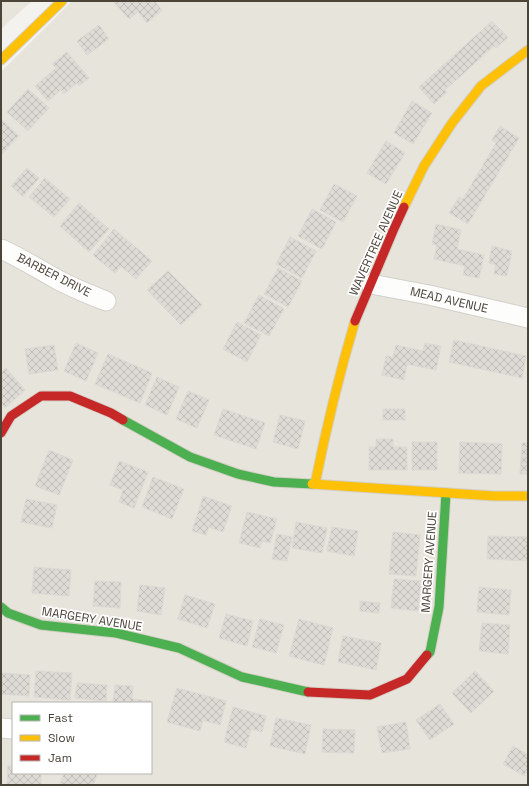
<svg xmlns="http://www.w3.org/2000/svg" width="529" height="786" viewBox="0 0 529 786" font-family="'Space Grotesk',sans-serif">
  <defs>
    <pattern id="building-cross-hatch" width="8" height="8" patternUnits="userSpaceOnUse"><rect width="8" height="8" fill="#dedbd6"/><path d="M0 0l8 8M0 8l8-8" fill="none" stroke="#c0bdb8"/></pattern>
  </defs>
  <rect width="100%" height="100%" fill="#f4f2ee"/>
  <!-- residential -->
  <g fill="#e7e4dc" fill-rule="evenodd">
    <path d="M1,1H32L1,29Z"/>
    <path d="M72,1H528V785H1V72ZM13,703H151V773H13Z"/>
  </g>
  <!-- building -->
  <g fill="url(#building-cross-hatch)" stroke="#dcd9d4">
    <path d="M115,1H154L162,10L147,23L138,12L129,19L114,2Z"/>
    <path d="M492,21L508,37L496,48L494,46L445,90L447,92L434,104L419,87Z"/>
    <path d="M99,25L109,39L87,55L77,41Z"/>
    <path d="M67,52L89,78L79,86L77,83L64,94L61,90L48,101L35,86L56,68L52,64Z"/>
    <path d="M28,89L49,108L28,131L7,112Z"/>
    <path d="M412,101L432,113L413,144L394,133Z"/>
    <path d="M1,119L19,136L1,155Z"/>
    <path d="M500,126L519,138L468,224L449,213L459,197L463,199L496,143L492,140Z"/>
    <path d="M386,141L405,153L386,184L367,173Z"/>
    <path d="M27,168L39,178L23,197L11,186Z"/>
    <path d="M45,178L70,199L54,217L29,197Z"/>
    <path d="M334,184L357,196L343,222L320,210Z"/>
    <path d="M79,203L109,229L89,252L60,226Z"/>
    <path d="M312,209L336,222L322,249L298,236Z"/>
    <path d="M436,224L461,230L457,249L484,255L479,278L463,275L465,266L434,259L437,245L432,244Z"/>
    <path d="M114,229L152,261L136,279L121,266L115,273L93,255Z"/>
    <path d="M290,237L316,251L302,278L276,264Z"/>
    <path d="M492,246L512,251L507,276L494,274L496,265L489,263Z"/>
    <path d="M278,268L302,281L288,307L264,294Z"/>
    <path d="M168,271L202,305L181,325L147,290Z"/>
    <path d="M259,295L284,309L269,336L244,323Z"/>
    <path d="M237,322L261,335L247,362L223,349Z"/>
    <path d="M454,340L526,356L522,378L449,362Z"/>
    <path d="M76,343L98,353L86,381L64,371Z"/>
    <path d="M425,343L441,346L436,370L407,364L404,380L382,375L386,356L393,357L396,345L423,351Z"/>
    <path d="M54,345L58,370L29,374L25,349Z"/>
    <path d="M108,354L152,373L140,403L95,384Z"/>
    <path d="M6,368L25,390L5,408L1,404V372Z"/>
    <path d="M157,377L179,387L167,415L145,405Z"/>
    <path d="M188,391L209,400L197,428L176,419Z"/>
    <path d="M223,409L265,423L256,449L214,435Z"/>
    <rect x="383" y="409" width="22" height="11"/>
    <path d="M280,415L305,421L298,449L273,442Z"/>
    <path d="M376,439H393V447H407V470H369V447H376Z"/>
    <rect x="412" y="442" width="25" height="28"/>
    <path d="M460,442L502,444L501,474L459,473Z"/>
    <path d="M522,443H528V474H520Z"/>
    <path d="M49,450L73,460L59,495L35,486Z"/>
    <path d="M119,461L148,472L134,508L119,502L123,490L110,485Z"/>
    <path d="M153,477L184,489L172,519L142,507Z"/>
    <path d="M203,496L232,506L223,532L209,527L206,535L192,531Z"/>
    <path d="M26,499L57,505L52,528L21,522Z"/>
    <path d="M247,512L277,519L270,543L262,541L260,548L239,543Z"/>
    <path d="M296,522L327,528L322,553L292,548Z"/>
    <path d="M332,527L358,531L354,556L327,551Z"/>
    <path d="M393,532L420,535L416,576L389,574Z"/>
    <path d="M277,534L292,537L287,561L272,559Z"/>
    <path d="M488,536L528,537V561L487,559Z"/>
    <path d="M34,567L71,570L69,596L32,593Z"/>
    <path d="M394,579L421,581L418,611L391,608Z"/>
    <path d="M95,581L121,582L120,608L93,606Z"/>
    <path d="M140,585L165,588L161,615L137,611Z"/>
    <path d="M479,587L511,590L509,615L477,612Z"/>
    <path d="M185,595L215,604L207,628L178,619Z"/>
    <path d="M360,601L380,603L379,613L360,611Z"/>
    <path d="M226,614L253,621L247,646L219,638Z"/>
    <path d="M260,619L284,625L276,653L252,647Z"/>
    <path d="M299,619L333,628L324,665L289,656Z"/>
    <path d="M482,623L510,625L508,654L479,651Z"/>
    <path d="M343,636L381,643L376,670L338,662Z"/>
    <path d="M36,671L72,673L70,700L34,697Z"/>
    <path d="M475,671L494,691L471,713L452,693Z"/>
    <path d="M1,673L30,675L29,696L1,694Z"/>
    <path d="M77,683L107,685L106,701L75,698Z"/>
    <path d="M115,685L133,686L132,699L151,701V704L113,703Z"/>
    <path d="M177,688L226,701L220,725L203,720L200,731L167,722Z"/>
    <path d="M440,704L454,724L430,740L416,720Z"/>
    <path d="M233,707L266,716L262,732L251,729L246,748L224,742Z"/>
    <path d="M276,718L311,725L305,754L270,746Z"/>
    <path d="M406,722L410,749L382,753L377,727Z"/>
    <path d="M323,729L355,730L354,753L322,752Z"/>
    <path d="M513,746L528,755V770L524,776L503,764Z"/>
    <path d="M8,766H13V773H41V785H7Z"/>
    <path d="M64,773H92L97,775L93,785H60Z"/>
  </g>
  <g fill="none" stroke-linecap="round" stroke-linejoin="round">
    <!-- street casing -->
    <g stroke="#d2d0cb" stroke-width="21">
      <g id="street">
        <path d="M1,249C19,257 35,267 53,277C70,287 88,294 106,301"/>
        <path d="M371,284L429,295L528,318"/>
        <path d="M1,728L13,729"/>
      </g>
    </g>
    <!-- fast casing -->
    <g stroke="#d3cfc5" stroke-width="11">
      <g id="fast">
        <path d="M123,420L190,457L238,474L274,482L312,484"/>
        <path d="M1,607L8,613L41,625L116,633L179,648L242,677L308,692"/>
        <path d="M427,655L430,652L439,607L446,493"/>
      </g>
    </g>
    <!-- slow casing -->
    <g stroke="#d3cfc5" stroke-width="11">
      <g id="slow">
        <path d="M1,60L62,1"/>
        <path d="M404,207L424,166L452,123L481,86L528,50"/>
        <path d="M312,484L494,496H528"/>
        <path d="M315,484C326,429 339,375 355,321"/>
      </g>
    </g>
    <!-- jam casing -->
    <g stroke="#d3cfc5" stroke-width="11">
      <g id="jam">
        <path d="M355,321L393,231L404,207"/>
        <path d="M1,433L11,416L41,396H70L111,413L123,420"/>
        <path d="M308,692L370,695L407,679L427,655"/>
      </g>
    </g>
    <!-- street -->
    <use href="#street" stroke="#fdfdfc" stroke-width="19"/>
    <!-- fast -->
    <use href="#fast" stroke="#4caf50" stroke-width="9"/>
    <!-- slow -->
    <use href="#slow" stroke="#ffc107" stroke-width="9"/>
    <!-- jam -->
    <use href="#jam" stroke="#c62828" stroke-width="9"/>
  </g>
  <g text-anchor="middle" stroke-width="3.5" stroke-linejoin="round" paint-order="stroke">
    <!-- street labels -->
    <g font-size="12" fill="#4b4439" stroke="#fff">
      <text transform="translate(376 243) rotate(-66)" y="4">WAVERTREE AVENUE</text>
      <text transform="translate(54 275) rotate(27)" y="4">BARBER DRIVE</text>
      <text transform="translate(449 300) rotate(13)" y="4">MEAD AVENUE</text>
      <text transform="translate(429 562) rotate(-86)" y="4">MARGERY AVENUE</text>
      <text transform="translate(92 619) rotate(9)" y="4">MARGERY AVENUE</text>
    </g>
  </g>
  <!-- border -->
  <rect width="529" height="786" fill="none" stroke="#4b4439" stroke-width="4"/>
  <!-- legend -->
  <rect x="12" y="702" width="140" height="72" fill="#ffffff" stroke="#b7b4b0"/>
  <rect x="20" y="715" width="20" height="6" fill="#4caf50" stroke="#b7b4b0"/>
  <text x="48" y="722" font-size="12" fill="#4b4439">Fast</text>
  <rect x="20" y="735" width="20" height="6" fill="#ffc107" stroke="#b7b4b0"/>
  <text x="48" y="742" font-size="12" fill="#4b4439">Slow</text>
  <rect x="20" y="755" width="20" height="6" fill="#c62828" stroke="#b7b4b0"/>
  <text x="48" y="762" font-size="12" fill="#4b4439">Jam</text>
</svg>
